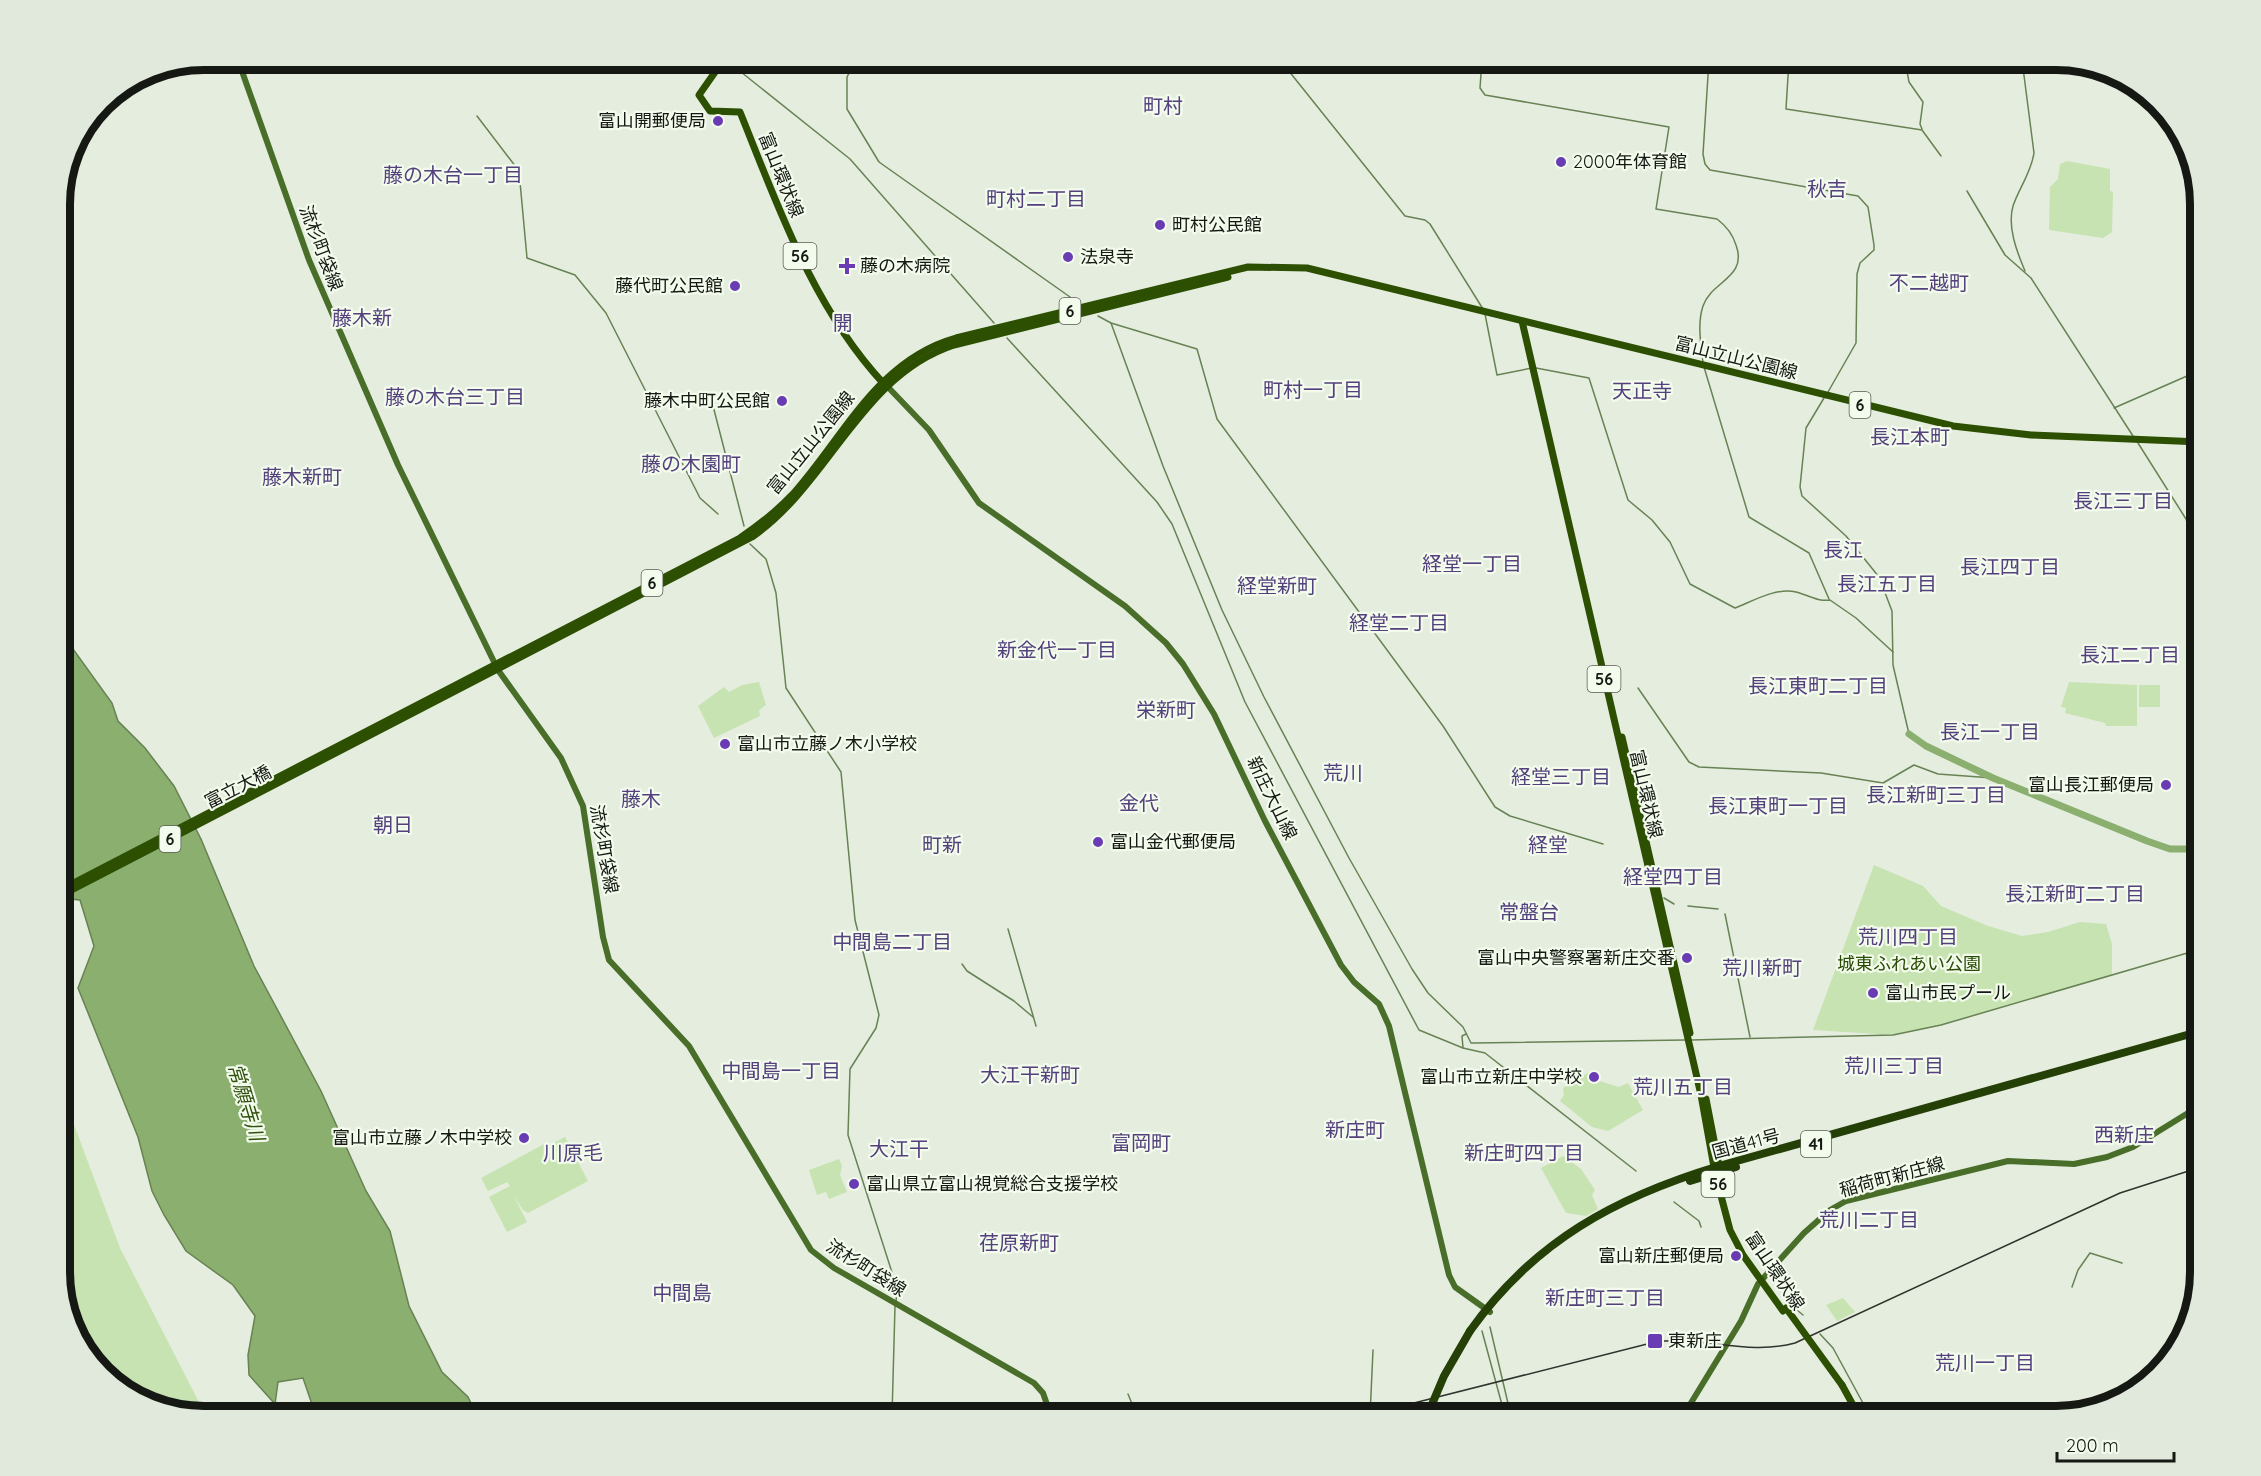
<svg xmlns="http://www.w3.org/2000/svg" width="2261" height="1476" viewBox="0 0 2261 1476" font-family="Quicksand,'Noto Sans JP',sans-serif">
  <rect width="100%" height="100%" fill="#e5eddf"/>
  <!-- green -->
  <g fill="#c6e3b1">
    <path d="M2067,161L2110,169V191L2113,192L2112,232L2103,238L2049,230L2050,187L2058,179L2060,164Z"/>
    <path d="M759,682L766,705L759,710L760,716L714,738L698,706L724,687L729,692L742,685Z"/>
    <path d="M2069,682L2137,685V726H2106L2105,723L2065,713L2066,708L2061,707Z"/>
    <rect x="2139" y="685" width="21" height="22"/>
    <path d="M1874,865L1923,886L1941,906L1988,926L2022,936L2048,932L2080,922L2106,924L2112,944V975L1941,1025L1893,1035L1813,1030Z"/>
    <path d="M1591,1071L1596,1080L1619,1087L1628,1083L1643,1110L1608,1131L1592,1127L1560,1101L1564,1095L1563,1088Z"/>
    <path d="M60,1087L120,1248L206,1416L124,1392L79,1344L60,1281Z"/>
    <path d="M565,1137L588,1181L528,1213L523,1210L514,1196L527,1222L507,1232L489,1197L510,1186L507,1182L488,1191L481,1178L546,1143L552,1144Z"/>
    <path d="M1563,1156L1581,1169L1595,1190L1592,1195L1598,1209L1586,1216L1566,1213L1541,1168Z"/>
    <path d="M839,1159L842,1166L840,1175L847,1192L829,1199L826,1192L817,1195L809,1170Z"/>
    <path d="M1843,1298L1855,1312L1837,1321L1826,1305Z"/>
  </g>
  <!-- water -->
  <path fill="#8aaf6f" stroke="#678253" stroke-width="1.5" d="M60,631L112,703L118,721L145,748L174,786L201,839L254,966L321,1091L366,1191L390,1231L409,1306L442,1372L468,1397L477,1416H316L303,1378L278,1382L275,1404L249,1375L248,1355L255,1316L233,1285L186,1251L164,1215L152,1191L138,1137L78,988L94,946L80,900L60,898Z"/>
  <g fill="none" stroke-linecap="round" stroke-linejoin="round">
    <!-- stream -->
    <g stroke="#678253" stroke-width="1.5">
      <path d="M726,60L850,159L994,323"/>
      <path d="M856,60L847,77V109L879,162L1070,297"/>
      <path d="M1280,60L1405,216L1425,220L1430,224L1483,309"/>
      <path d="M1482,60L1480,88L1485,95L1669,127L1656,209L1717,219C1725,225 1733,235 1736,245C1748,278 1711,281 1703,306C1697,324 1701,344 1703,362"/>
      <path d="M1709,60L1703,154L1705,164L1710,170L1858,196L1868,207L1874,245V250L1860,263L1857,274L1856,343L1828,392"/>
      <path d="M1789,60L1786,109L1922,130L1941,156"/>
      <path d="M1905,60L1909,82L1923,102L1920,124L1922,129"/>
      <path d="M2022,60L2034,153C2031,173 2019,188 2013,206C2007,227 2017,252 2025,271"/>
      <path d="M477,116L519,171L527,258L575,275L606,313L700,498L718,514"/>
      <path d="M1967,191L2005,255L2031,278L2133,436"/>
      <path d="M1485,314L1497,375L1532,368"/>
      <path d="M1098,316L1111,323L1197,349L1217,419L1443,726L1495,807L1510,816L1603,844"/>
      <path d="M1111,323L1163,466L1222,610L1264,697L1349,858L1412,969L1428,993L1463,1027L1471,1043H1475L1686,1040"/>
      <path d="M1007,338L1157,502L1172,524L1245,702L1419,1030L1463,1048"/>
      <path d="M1704,367L1749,517L1809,553L1829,599"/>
      <path d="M1536,368L1589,378L1628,500L1652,520L1670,542L1690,584L1735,608C1753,601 1777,587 1796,592C1808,595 1818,602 1830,600L1856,618L1893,652"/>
      <path d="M1824,398L1806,428L1800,487L1802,496L1846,536L1879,577L1892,611L1893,665L1909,734"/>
      <path d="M712,402L744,526"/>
      <path d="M2114,408L2187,376L2201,364"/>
      <path d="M2138,443L2186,519L2201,563"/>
      <path d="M750,544L766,559L776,593L786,688L841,772L855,920L879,1015L876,1028L850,1069L848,1135L897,1288L896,1302"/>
      <path d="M1638,688L1689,762L1699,767L1821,773L1883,783L1914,765L1938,774L1993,778"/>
      <path d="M1664,898L1674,904"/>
      <path d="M1688,906L1718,909"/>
      <path d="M1725,914L1750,1037"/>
      <path d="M1008,929L1036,1026"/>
      <path d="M962,964L967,971L1014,1001L1033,1017"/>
      <path d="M1466,1034L1462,1036L1463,1048L1485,1053L1636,1171"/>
      <path d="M1691,1040L1893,1035L1941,1025L2201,949"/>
      <path d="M1674,1202L1699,1221L1701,1227"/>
      <path d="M2072,1287L2078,1270L2090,1253L2122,1263"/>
      <path d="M1786,1301L1803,1315"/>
      <path d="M1490,1327L1511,1416"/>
      <path d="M1482,1331L1505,1416"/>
      <path d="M1820,1334L1833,1348L1870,1416"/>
      <path d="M1128,1394L1137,1416"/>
      <path d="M1097,1407L1115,1416"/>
      <path d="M892,1416L895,1306"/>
      <path d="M1370,1416L1373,1350"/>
    </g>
    <!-- river -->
    <path stroke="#8aaf6f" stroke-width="7" d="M1909,734L1926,746L1993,778L2147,841L2170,849H2201"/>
    <!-- secondary -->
    <g stroke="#496e29" stroke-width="6">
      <path d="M238,60L309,260L398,465L498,670L561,758L583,806L603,937L609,960L689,1046L811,1250L834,1268L1034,1383L1043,1393L1051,1416"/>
      <path d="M886,385L929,430L979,503L1125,606L1166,643L1183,664L1214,714L1265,821L1341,965L1354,982L1379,1004L1389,1026L1449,1275L1455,1287L1490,1312"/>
      <path d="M1683,1416L1741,1321L1758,1284L1804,1233L1830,1210L1846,1201L2008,1161L2074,1164L2107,1157L2133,1147L2201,1105"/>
    </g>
    <!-- primary -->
    <g stroke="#2c4f01" stroke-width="7">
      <path d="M719,60L720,65L699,95L710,111L740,112C778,206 813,308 884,384"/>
      <path d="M1522,321L1701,1095L1715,1173L1730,1230L1743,1255L1783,1311"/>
      <path d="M1622,737L1690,1033"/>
      <path d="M60,890L740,538C759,525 777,511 793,494C844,437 877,360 956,338L1248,267L1307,268L1953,426L2031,435L2201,442"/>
      <path d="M60,896L752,537C830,483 860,376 954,345L1228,277"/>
      <path d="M1706,1099L1720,1171"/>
      <path d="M1842,1385L1859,1416"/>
    </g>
    <!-- trunk -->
    <g stroke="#254007" stroke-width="8">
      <path d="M1690,1181L1736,1167"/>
      <path d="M1470,1331C1534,1241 1616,1197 1719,1166L2201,1031"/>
    </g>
    <!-- rail -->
    <path stroke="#2f332d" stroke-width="1.5" d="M1323,1416L1410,1404L1655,1342C1703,1336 1748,1356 1795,1343L2120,1193L2201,1167"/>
    <!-- primary-bridge -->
    <path stroke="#2c4f01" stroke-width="7" d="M1786,1308L1842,1385"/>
    <!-- trunk-bridge -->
    <path stroke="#254007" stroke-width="8" d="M1427,1416L1444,1376L1470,1331"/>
  </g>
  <!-- markers -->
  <g fill="#6a3cb4" stroke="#f2fbec" stroke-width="2">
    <circle cx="718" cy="121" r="6"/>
    <circle cx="1561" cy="162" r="6"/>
    <circle cx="1160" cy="225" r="6"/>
    <circle cx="1068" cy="257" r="6"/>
    <path d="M844 257h6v6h6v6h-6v6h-6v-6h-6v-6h6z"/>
    <circle cx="735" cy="286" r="6"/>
    <circle cx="782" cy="401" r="6"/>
    <circle cx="725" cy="744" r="6"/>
    <circle cx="2166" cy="785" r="6"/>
    <circle cx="1098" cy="842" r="6"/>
    <circle cx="1687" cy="958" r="6"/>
    <circle cx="1873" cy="993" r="6"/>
    <circle cx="1594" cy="1077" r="6"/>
    <circle cx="524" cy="1138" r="6"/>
    <circle cx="854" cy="1184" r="6"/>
    <circle cx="1736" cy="1256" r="6"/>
    <rect x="1647" y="1333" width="16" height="16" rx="3"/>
  </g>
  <g text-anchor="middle" stroke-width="4.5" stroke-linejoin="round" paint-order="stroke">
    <!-- shield labels -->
    <g fill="#f2fbec" stroke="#575c54" stroke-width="1.5">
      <rect x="783.5" y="243" width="33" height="26" rx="4.5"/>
      <rect x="1059.5" y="298" width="21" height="26" rx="4.5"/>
      <rect x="1849.5" y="392" width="21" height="26" rx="4.5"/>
      <rect x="641.5" y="570" width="21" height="26" rx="4.5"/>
      <rect x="1587.5" y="666" width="33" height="26" rx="4.5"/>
      <rect x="159.5" y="826" width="21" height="26" rx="4.5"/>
      <rect x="1801" y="1131" width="30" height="26" rx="4.5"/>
      <rect x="1701.5" y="1171" width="33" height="26" rx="4.5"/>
    </g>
    <g font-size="16" font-weight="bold" fill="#151813">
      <text x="800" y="262">56</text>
      <text x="1070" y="317">6</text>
      <text x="1860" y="411">6</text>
      <text x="652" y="589">6</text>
      <text x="1604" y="685">56</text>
      <text x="170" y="845">6</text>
      <text x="1816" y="1150">41</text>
      <text x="1718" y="1190">56</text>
    </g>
    <!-- poi labels -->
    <g font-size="18" fill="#151813" stroke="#f2fbec" text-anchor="start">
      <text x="706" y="127" text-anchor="end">富山開郵便局</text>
      <text x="1573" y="168">2000年体育館</text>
      <text x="1172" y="231">町村公民館</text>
      <text x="1080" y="263">法泉寺</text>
      <text x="860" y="272">藤の木病院</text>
      <text x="723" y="292" text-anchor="end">藤代町公民館</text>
      <text x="770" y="407" text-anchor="end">藤木中町公民館</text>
      <text x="737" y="750">富山市立藤ノ木小学校</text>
      <text x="2154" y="791" text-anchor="end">富山長江郵便局</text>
      <text x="1110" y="848">富山金代郵便局</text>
      <text x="1675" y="964" text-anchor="end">富山中央警察署新庄交番</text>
      <text x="1885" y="999">富山市民プール</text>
      <text x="1582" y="1083" text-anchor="end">富山市立新庄中学校</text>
      <text x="512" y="1144" text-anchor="end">富山市立藤ノ木中学校</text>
      <text x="866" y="1190">富山県立富山視覚総合支援学校</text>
      <text x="1724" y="1262" text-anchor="end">富山新庄郵便局</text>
      <text x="1668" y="1347">東新庄</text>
    </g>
    <!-- street labels -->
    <g font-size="18" fill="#151813" stroke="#f2fbec">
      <text transform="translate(781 175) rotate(68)" y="6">富山環状線</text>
      <text transform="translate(321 248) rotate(69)" y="6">流杉町袋線</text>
      <text transform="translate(1736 358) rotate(14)" y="6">富山立山公園線</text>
      <text transform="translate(811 443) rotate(-51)" y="6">富山立山公園線</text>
      <text transform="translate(238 787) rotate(-27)" y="6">富立大橋</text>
      <text transform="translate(1646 794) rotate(77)" y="6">富山環状線</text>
      <text transform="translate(1272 798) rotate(64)" y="6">新庄大山線</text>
      <text transform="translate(604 849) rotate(80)" y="6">流杉町袋線</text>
      <text transform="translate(1746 1144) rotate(-15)" y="6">国道41号</text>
      <text transform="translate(1892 1177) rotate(-15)" y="6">稲荷町新庄線</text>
      <text transform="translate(866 1268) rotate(32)" y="6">流杉町袋線</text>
      <text transform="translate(1775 1271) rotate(56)" y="6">富山環状線</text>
    </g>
    <!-- park labels -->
    <g font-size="18" fill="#2a4b03" stroke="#f2fbec">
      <text x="1909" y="970">城東ふれあい公園</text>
    </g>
    <!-- neighbourhood labels -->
    <g font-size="20" fill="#53407d" stroke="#f2fbec">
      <text x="1163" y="113">町村</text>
      <text x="453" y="182">藤の木台一丁目</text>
      <text x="1827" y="196">秋吉</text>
      <text x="1036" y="206">町村二丁目</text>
      <text x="1929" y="290">不二越町</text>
      <text x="362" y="325">藤木新</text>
      <text x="843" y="330">開</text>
      <text x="1313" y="397">町村一丁目</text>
      <text x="1642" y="398">天正寺</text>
      <text x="455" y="404">藤の木台三丁目</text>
      <text x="1910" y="444">長江本町</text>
      <text x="691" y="471">藤の木園町</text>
      <text x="302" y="484">藤木新町</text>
      <text x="2123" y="508">長江三丁目</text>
      <text x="1843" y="557">長江</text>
      <text x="1472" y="571">経堂一丁目</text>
      <text x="2010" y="574">長江四丁目</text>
      <text x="1887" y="591">長江五丁目</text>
      <text x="1277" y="593">経堂新町</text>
      <text x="1399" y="630">経堂二丁目</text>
      <text x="1057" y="657">新金代一丁目</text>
      <text x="2130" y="662">長江二丁目</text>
      <text x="1818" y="693">長江東町二丁目</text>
      <text x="1166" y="717">栄新町</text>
      <text x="1990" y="739">長江一丁目</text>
      <text x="1343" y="780">荒川</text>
      <text x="1561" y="784">経堂三丁目</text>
      <text x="1936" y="802">長江新町三丁目</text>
      <text x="641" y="806">藤木</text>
      <text x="1139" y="810">金代</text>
      <text x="1778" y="813">長江東町一丁目</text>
      <text x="393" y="832">朝日</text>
      <text x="942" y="852">町新</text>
      <text x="1548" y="852">経堂</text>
      <text x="1673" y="884">経堂四丁目</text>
      <text x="2075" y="901">長江新町二丁目</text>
      <text x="1529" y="919">常盤台</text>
      <text x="1908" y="944">荒川四丁目</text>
      <text x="892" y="949">中間島二丁目</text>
      <text x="1762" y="975">荒川新町</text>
      <text x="1894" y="1073">荒川三丁目</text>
      <text x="781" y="1078">中間島一丁目</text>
      <text x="1030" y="1082">大江干新町</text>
      <text x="1683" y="1094">荒川五丁目</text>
      <text x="1355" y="1137">新庄町</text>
      <text x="2124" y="1142">西新庄</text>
      <text x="1141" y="1150">富岡町</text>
      <text x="899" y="1156">大江干</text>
      <text x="573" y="1160">川原毛</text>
      <text x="1524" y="1160">新庄町四丁目</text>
      <text x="1869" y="1227">荒川二丁目</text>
      <text x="1019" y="1250">荏原新町</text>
      <text x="682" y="1300">中間島</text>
      <text x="1605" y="1305">新庄町三丁目</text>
      <text x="1985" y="1370">荒川一丁目</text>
    </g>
    <!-- water labels -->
    <g font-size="20" font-style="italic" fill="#31520e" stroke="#f2fbec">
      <text transform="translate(246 1102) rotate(73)" y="7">常願寺川</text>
    </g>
  </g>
  <!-- crop -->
  <path d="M0 0H2261V1476H0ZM204 70H2056A134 134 0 0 1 2190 204V1272A134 134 0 0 1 2056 1406H204A134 134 0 0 1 70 1272V204A134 134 0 0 1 204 70Z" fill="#e0e9db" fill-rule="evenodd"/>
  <path fill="none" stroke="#151813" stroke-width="8" d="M204 70H2056A134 134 0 0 1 2190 204V1272A134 134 0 0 1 2056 1406H204A134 134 0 0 1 70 1272V204A134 134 0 0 1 204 70Z"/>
  <!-- scale -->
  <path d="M2057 1452v9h117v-9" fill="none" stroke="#151813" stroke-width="3"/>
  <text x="2066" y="1452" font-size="18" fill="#151813" stroke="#f2fbec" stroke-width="4.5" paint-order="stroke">200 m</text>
</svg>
